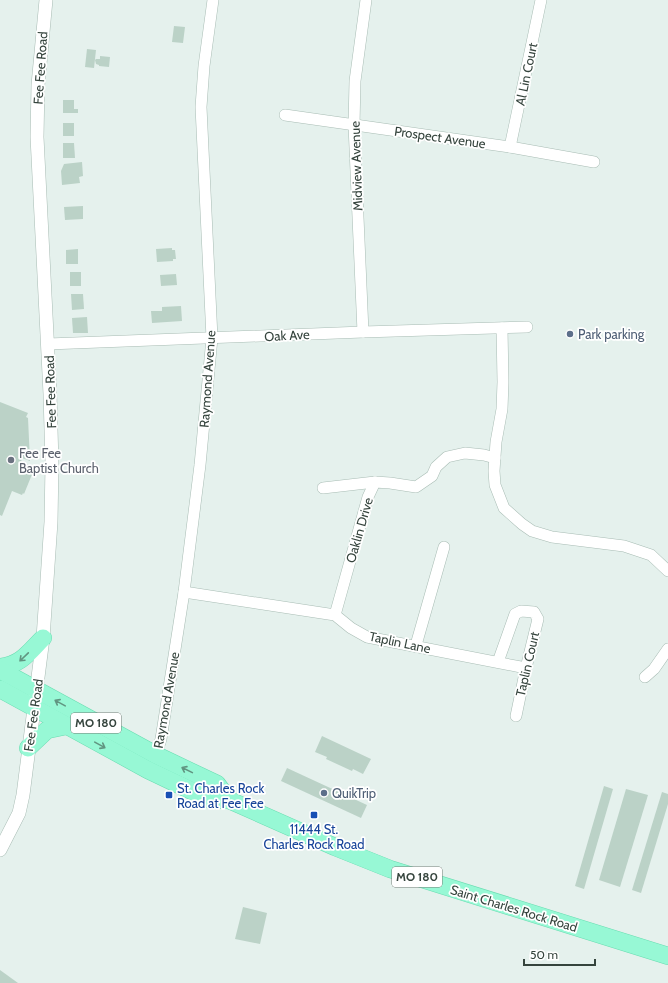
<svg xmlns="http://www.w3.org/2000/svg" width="668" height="983" viewBox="0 0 668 983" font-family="Cabin,sans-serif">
  <rect width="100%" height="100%" fill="#e5f1ed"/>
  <!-- building -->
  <g fill="#bbd2c7">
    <path d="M174,26L185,27L183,43L172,42Z"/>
    <path d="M87,49L96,50L94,68L85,67Z"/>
    <path d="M100,56L110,57L109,67L99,66V65L96,64L95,60L96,59H100Z"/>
    <path d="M63,100H74V109H78V113H63Z"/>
    <rect x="63" y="123" width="11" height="13"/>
    <path d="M63,143H74L75,158H63Z"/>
    <path d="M82,162L83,176L79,177L80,183L62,185L61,171L64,164Z"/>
    <path d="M83,206V219L65,220L64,207Z"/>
    <path d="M172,248V250H175L176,259H173V261L157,262L156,249Z"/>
    <path d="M78,249V264H66V250Z"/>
    <rect x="70" y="272" width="11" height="14"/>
    <path d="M176,274L177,285L161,286L160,275Z"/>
    <path d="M71,294H83L84,309L72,310Z"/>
    <path d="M181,306L182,321L152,323L151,311H162V307Z"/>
    <path d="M87,317L88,333H73L72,318Z"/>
    <path d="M0,402L28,413L26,417L28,418L30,461L22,458L21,462L35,467L24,494L23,493L22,495L12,491L2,516L0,515Z"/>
    <path d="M322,736L371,759L363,774L353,769L352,771L326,759L327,757L315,752Z"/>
    <path d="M287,768L367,805L361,818L281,781Z"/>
    <path d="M604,786L613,789L584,889L575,886Z"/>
    <path d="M626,789L648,795L620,887L599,880Z"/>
    <path d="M662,792L668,794V804L641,893L632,890Z"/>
    <path d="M243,907L267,913L260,944L235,939Z"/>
    <path d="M0,970L18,983H0Z"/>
  </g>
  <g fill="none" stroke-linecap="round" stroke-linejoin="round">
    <!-- minor casing -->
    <g stroke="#a8bcb4" stroke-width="12">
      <g id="minor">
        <path d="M285,115L510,147L594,162"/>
        <path d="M510,147L541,0"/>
        <path d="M502,328L503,382L502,409L496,442L494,471L495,485L504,508L522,524L532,531L552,537L624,546L651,555L668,571"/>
        <path d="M363,332L354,125L355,81L366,0"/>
        <path d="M48,344L363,332L527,327"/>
        <path d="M323,488L375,482"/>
        <path d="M184,592L335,615L351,628L367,637L526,668"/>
        <path d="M335,615L368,497L375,482L390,483L416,487L432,476L436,467L447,457L465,453L484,455L495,458"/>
        <path d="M416,645L444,547"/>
        <path d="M498,662L515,614L521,611L534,612L538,619L526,668L516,716"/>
        <path d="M645,677L654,669L668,649"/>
        <path d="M156,755L161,739L184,592L200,465L212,338L201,107L204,66L213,0"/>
      </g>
    </g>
    <!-- tertiary casing -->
    <g stroke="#a8bcb4" stroke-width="14">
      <path id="tertiary" d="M0,850L19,813L23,795L43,638L51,522L52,464L50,394L37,137L38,85L46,0"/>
    </g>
    <!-- primary casing -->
    <g stroke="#68dcb0" stroke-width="18">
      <g id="primary">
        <path d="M0,667C21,665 29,652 43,638"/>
        <path d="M0,670L156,755L217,784L229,800"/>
        <path d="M0,689L148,770L211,800H229L335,847L390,869L668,956"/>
        <path d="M28,748L47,730L66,726"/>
      </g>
    </g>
    <!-- minor -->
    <use href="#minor" stroke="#fff" stroke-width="11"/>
    <!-- tertiary -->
    <use href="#tertiary" stroke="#fff" stroke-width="13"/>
    <!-- primary -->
    <use href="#primary" stroke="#97f8d5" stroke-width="17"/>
  </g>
  <!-- one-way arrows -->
  <defs><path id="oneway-shaft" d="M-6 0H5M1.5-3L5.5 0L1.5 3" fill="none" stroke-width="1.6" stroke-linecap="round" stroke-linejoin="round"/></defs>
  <g stroke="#619581">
    <use href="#oneway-shaft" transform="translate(24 657) rotate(136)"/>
    <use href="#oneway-shaft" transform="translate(60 703) rotate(-151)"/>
    <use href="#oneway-shaft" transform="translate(100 745) rotate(29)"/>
    <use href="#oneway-shaft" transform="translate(187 770) rotate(-154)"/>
  </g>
  <!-- markers -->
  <g fill="#5c6f8a" stroke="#fff" stroke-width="1.5">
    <circle cx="570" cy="334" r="4"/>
    <circle cx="324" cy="793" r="4"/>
  </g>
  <circle fill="#6b7280" stroke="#fff" stroke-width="1.5" cx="11" cy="460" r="4"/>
  <g fill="#1a4fb4" stroke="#fff" stroke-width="1.5">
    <rect x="165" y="791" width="8" height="8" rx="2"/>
    <rect x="310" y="811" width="8" height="8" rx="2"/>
  </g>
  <g text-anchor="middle" stroke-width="3.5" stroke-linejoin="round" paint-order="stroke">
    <!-- shield labels -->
    <g fill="#fff" stroke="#727c77" stroke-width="1">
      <rect x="71" y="713" width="50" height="20" rx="3"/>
      <rect x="392" y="867" width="50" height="20" rx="3"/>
    </g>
    <g font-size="12" font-weight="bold" fill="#35443d">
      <text x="96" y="727">MO 180</text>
      <text x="417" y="881">MO 180</text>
    </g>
    <!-- street labels -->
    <g font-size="13" fill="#35443d" stroke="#fff">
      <text transform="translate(40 68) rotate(-86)" y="5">Fee Fee Road</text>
      <text transform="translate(526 74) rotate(-78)" y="5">Al Lin Court</text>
      <text transform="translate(440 137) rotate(8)" y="5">Prospect Avenue</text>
      <text transform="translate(356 166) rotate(-92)" y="5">Midview Avenue</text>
      <text transform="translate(287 335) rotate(-3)" y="5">Oak Ave</text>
      <text transform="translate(207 379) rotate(-86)" y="5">Raymond Avenue</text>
      <text transform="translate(50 392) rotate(-92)" y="5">Fee Fee Road</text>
      <text transform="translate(359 530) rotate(-74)" y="5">Oaklin Drive</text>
      <text transform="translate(400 642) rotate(12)" y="5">Taplin Lane</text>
      <text transform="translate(527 664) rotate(-77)" y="5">Taplin Court</text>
      <text transform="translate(166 700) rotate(-80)" y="5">Raymond Avenue</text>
      <text transform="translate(33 715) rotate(-82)" y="5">Fee Fee Road</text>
      <text transform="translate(514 908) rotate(17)" y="5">Saint Charles Rock Road</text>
    </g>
    <!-- service labels -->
    <g font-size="13" fill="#4e5e75" stroke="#fff" text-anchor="start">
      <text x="578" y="339">Park parking</text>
      <text x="332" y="798">QuikTrip</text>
    </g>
    <!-- worship labels -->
    <g font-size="13" fill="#5b616d" stroke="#fff" text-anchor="start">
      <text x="19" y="458">Fee Fee<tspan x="19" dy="15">Baptist Church</tspan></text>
    </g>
    <!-- transit labels -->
    <g font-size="13" fill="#164399" stroke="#fff" text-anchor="start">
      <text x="177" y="793">St. Charles Rock<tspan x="177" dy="15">Road at Fee Fee</tspan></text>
      <text x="314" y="834" text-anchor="middle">11444 St.<tspan x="314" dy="15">Charles Rock Road</tspan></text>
    </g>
  </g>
  <!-- scale -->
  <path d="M524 959v6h71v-6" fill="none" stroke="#35443d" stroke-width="2"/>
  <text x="530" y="959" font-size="12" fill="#35443d" stroke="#ffffff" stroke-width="3" paint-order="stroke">50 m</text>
</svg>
